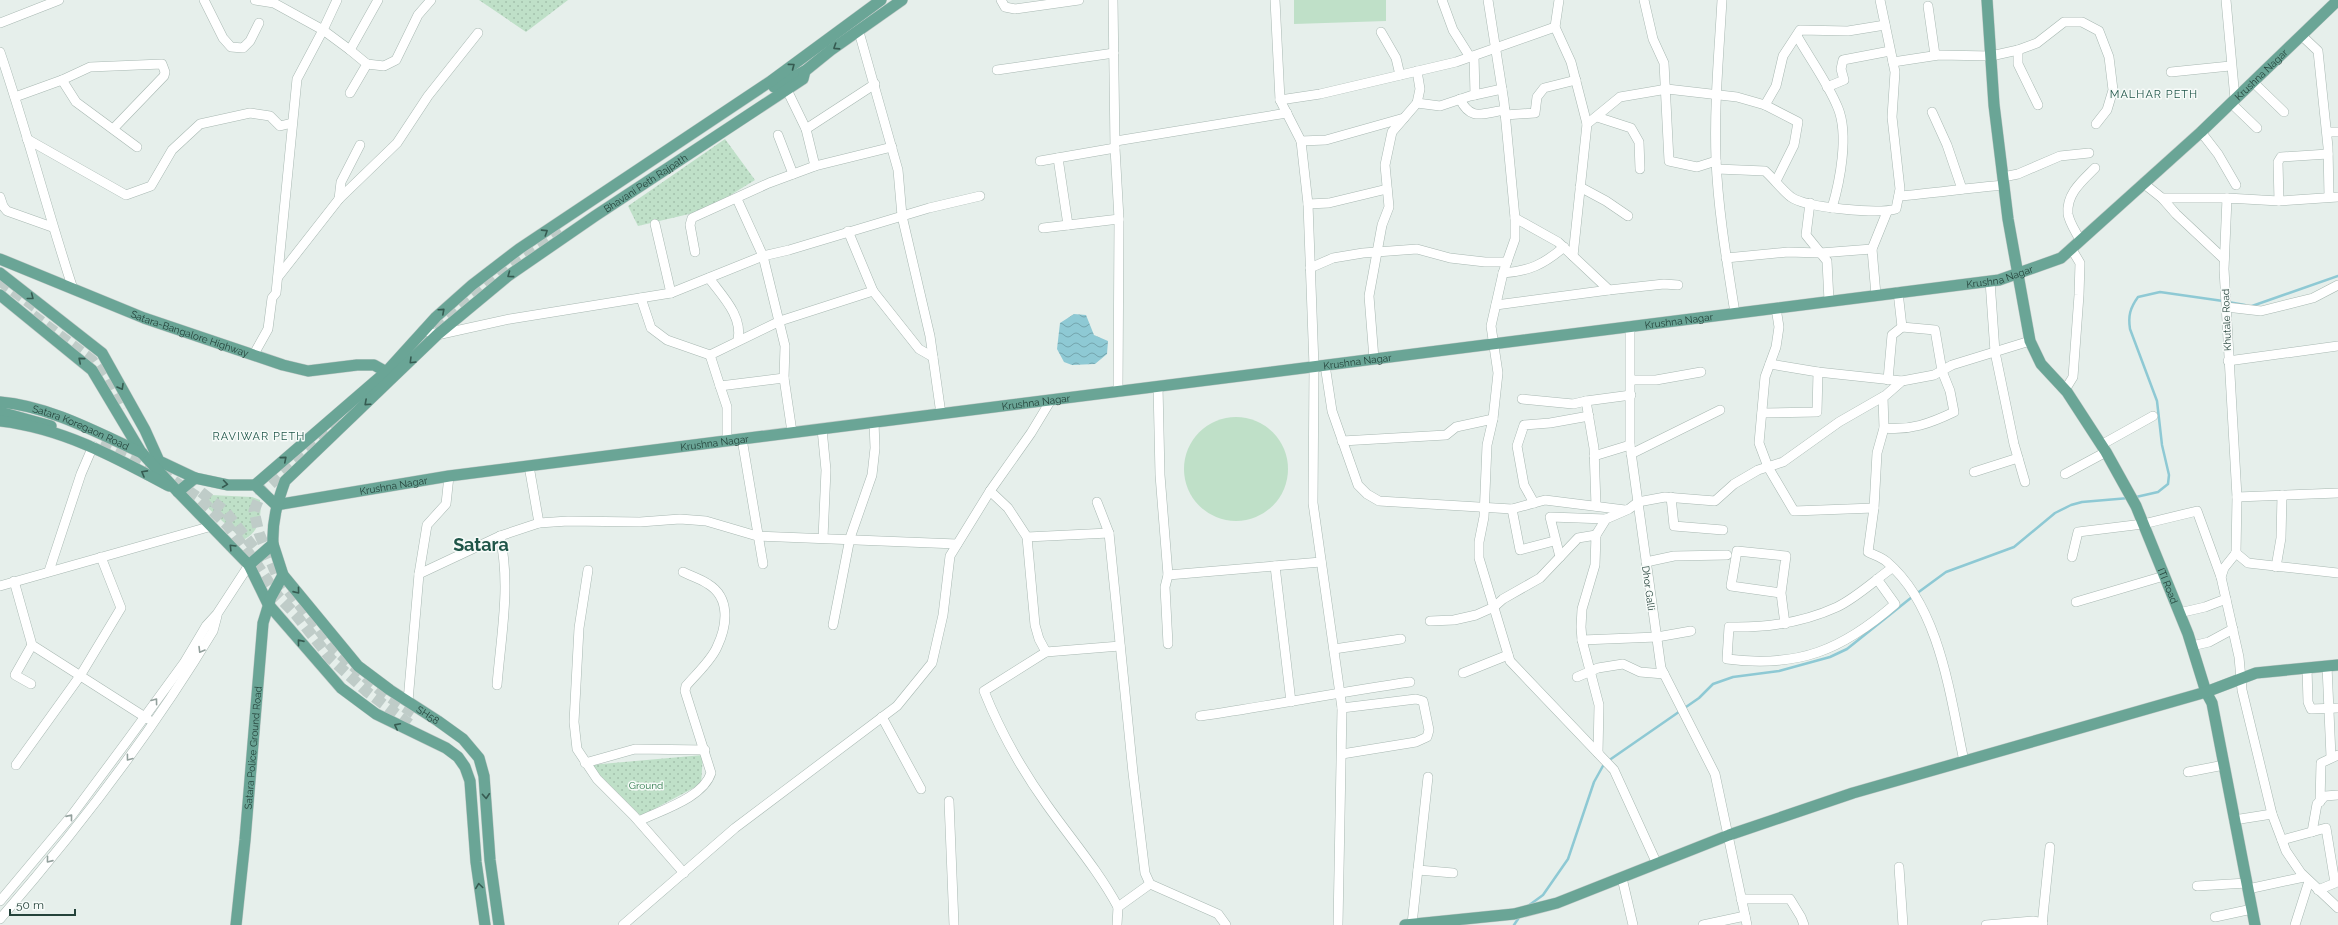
<svg xmlns="http://www.w3.org/2000/svg" width="2338" height="925" viewBox="0 0 2338 925" font-family="Raleway,sans-serif">
  <defs>
    <pattern id="grass-dots" width="8" height="8" patternUnits="userSpaceOnUse"><rect width="8" height="8" fill="#bfe0c8"/><path d="M2 2h.1M6 6h.1" fill="none" stroke="#a4c1ad" stroke-width="1.8" stroke-linecap="round"/></pattern>
    <pattern id="water-waves" width="16" height="10" patternUnits="userSpaceOnUse"><rect width="16" height="10" fill="#8ec9d4"/><path d="M0 5q4-4 8 0t8 0" fill="none" stroke="#74a5ad"/></pattern>
  </defs>
  <rect width="100%" height="100%" fill="#e6efeb"/>
  <!-- grass -->
  <g fill="url(#grass-dots)">
    <path d="M479,0H568L526,32Z"/>
    <path d="M725,139L755,180L706,210L638,226L628,206Z"/>
    <path d="M211,495L252,497L260,500C262,515 259,532 245,539L241,538L209,509L207,502Z"/>
    <path d="M703,755L701,784L641,816L590,765Z"/>
  </g>
  <!-- pitch -->
  <g fill="#bfe0c8">
    <path d="M1294,0H1386V21L1294,24Z"/>
    <circle cx="1236" cy="469" r="52"/>
  </g>
  <!-- water -->
  <path fill="url(#water-waves)" d="M1074,314L1086,315L1094,335L1108,341L1107,354L1095,364L1072,365L1064,362L1057,349L1060,323Z"/>
  <g fill="none" stroke-linecap="round" stroke-linejoin="round">
    <!-- stream -->
    <g stroke="#8ec9d4" stroke-width="2.5">
      <path d="M2228,302L2245,305"/>
      <path d="M2252,306L2338,276"/>
      <path d="M2136,497L2158,492L2168,484L2169,475L2162,445L2157,401L2130,329C2128,316 2130,308 2138,297L2160,292L2223,301"/>
      <path d="M1916,594L1946,572L2014,547L2055,513L2071,505L2082,502L2129,498"/>
      <path d="M1608,761L1699,698L1713,684L1733,677L1779,671L1830,657L1847,649L1912,597"/>
      <path d="M1528,906L1543,895L1568,859L1594,782L1604,764"/>
      <path d="M1514,925L1520,916"/>
    </g>
    <!-- major-tunnel -->
    <g stroke="#bfccc8" stroke-width="11" stroke-dasharray="11 5.5" stroke-linecap="butt">
      <path d="M0,281L35,307"/>
      <path d="M33,315L92,360L104,377L121,410"/>
      <path d="M423,339L509,266L561,231"/>
      <path d="M340,421L261,493L254,511L259,533L277,576L332,647L383,693L418,716"/>
      <path d="M101,443L158,470L199,498L227,525L254,560L278,596L296,615L331,659L366,691L411,725"/>
      <path d="M201,492L225,511L266,563"/>
    </g>
    <!-- minor casing -->
    <g stroke="#a8b8b2" stroke-width="10">
      <g id="minor">
        <path d="M204,0L223,38L231,47L243,48L250,41L259,23"/>
        <path d="M255,0L274,3L323,30L337,0"/>
        <path d="M1001,0L1005,7L1015,9L1079,0"/>
        <path d="M1275,0L1280,100L1320,94L1456,62L1555,27L1559,0"/>
        <path d="M1442,0L1453,30L1470,57"/>
        <path d="M1488,0L1504,102L1515,218L1558,242L1609,290"/>
        <path d="M1644,0L1653,39L1664,63L1669,161L1697,167L1716,161"/>
        <path d="M1722,0C1719,53 1714,106 1716,159C1718,210 1727,262 1735,313"/>
        <path d="M2226,0L2235,99"/>
        <path d="M1928,6L1935,55"/>
        <path d="M0,23L59,0"/>
        <path d="M1555,27L1571,62L1587,124"/>
        <path d="M859,32L898,170L902,216L930,336L941,414"/>
        <path d="M1381,32L1396,58L1400,75"/>
        <path d="M2301,35L2318,51L2328,147L2329,197"/>
        <path d="M1797,36C1810,59 1828,83 1838,108C1849,135 1840,181 1832,208"/>
        <path d="M2018,50V64L2038,105"/>
        <path d="M0,52C27,131 47,210 73,289"/>
        <path d="M1474,56L1475,95"/>
        <path d="M1893,62L1939,55L1991,56L2018,50L2037,43L2064,22H2082L2099,31L2109,57L2113,90L2107,110L2096,124"/>
        <path d="M367,64L384,66L396,60L418,15L431,0"/>
        <path d="M997,70L1114,53"/>
        <path d="M2171,72L2230,66"/>
        <path d="M62,80L76,102L137,147"/>
        <path d="M2253,82L2284,112"/>
        <path d="M1827,87L1844,80L1841,69L1843,60L1890,51"/>
        <path d="M787,90L806,129L815,166L892,147"/>
        <path d="M350,93L367,64L350,50L378,0"/>
        <path d="M15,97L62,80L90,67L162,64L165,72L164,76L114,128"/>
        <path d="M1460,99C1471,122 1483,113 1505,110"/>
        <path d="M1280,100L1301,141L1308,204L1314,366L1313,503L1342,708L1338,925"/>
        <path d="M1417,103L1440,106L1470,96L1502,89"/>
        <path d="M2231,103L2257,128"/>
        <path d="M1765,105L1776,86L1783,56L1800,30L1848,31L1885,25"/>
        <path d="M1932,112L1947,145L1962,189"/>
        <path d="M1505,115L1535,113L1537,97L1544,88L1576,80"/>
        <path d="M1597,117L1631,128L1639,142L1640,169"/>
        <path d="M806,129L875,84"/>
        <path d="M2201,132L2218,154L2236,185"/>
        <path d="M2327,132H2338"/>
        <path d="M778,135L793,174"/>
        <path d="M27,139L126,195L151,186L172,150L200,124L250,113L270,116L280,126L292,123"/>
        <path d="M1116,141L1287,113"/>
        <path d="M1301,141L1326,140L1404,118"/>
        <path d="M1058,158L1068,225"/>
        <path d="M1040,161L1115,148"/>
        <path d="M1717,169L1765,171C1774,179 1782,190 1791,197C1806,208 1878,214 1896,209L1900,189L1892,117L1895,72L1880,0"/>
        <path d="M2003,177L2018,174L2060,156L2089,153"/>
        <path d="M2143,183L2162,198H2227"/>
        <path d="M1580,187L1606,201L1628,216"/>
        <path d="M1899,196C1934,193 1968,188 2004,185"/>
        <path d="M0,197L3,206L7,211L52,227"/>
        <path d="M2162,198L2176,214L2224,259"/>
        <path d="M339,199L341,182L360,145"/>
        <path d="M737,199L763,256L785,346L784,378"/>
        <path d="M2279,201L2278,162L2281,157L2328,154"/>
        <path d="M1810,203L1806,235L1827,261L1829,301"/>
        <path d="M1308,204L1329,203L1387,189"/>
        <path d="M1515,218V239L1503,273L1491,326L1498,373L1493,419L1487,445L1484,517L1479,542V558L1510,661L1614,770L1657,864"/>
        <path d="M655,224L671,293"/>
        <path d="M1043,228L1119,219L1115,148L1113,0"/>
        <path d="M2080,240C2076,232 2069,222 2068,214C2066,194 2082,181 2095,168"/>
        <path d="M695,252L690,225L692,218L769,183L815,166"/>
        <path d="M1573,256L1587,124L1620,97L1667,89L1737,97L1765,105L1798,122L1794,145L1776,181"/>
        <path d="M1726,258L1788,252L1820,253L1872,249"/>
        <path d="M1310,268L1333,258L1363,253L1417,249L1450,258L1485,262H1507"/>
        <path d="M1503,273C1529,271 1543,265 1564,247"/>
        <path d="M278,277L339,199L397,143L428,96L478,33"/>
        <path d="M709,278C722,296 743,316 738,340"/>
        <path d="M1990,281L1995,352L2014,444L2025,482"/>
        <path d="M873,291L919,349L933,357"/>
        <path d="M1876,295L1872,249L1887,212"/>
        <path d="M641,298L651,328L667,340L710,355L780,321L873,291L848,231"/>
        <path d="M1496,305L1609,290L1664,284L1678,285"/>
        <path d="M2226,307L2261,311L2313,298L2338,285"/>
        <path d="M1776,308L1779,327L1776,347L1765,377L1759,443L1768,467L1794,511L1874,508"/>
        <path d="M1630,326V445L1661,668L1715,774L1747,925"/>
        <path d="M423,330L437,335L510,319L671,293L763,256L789,250L929,208L980,196"/>
        <path d="M254,354L268,329L272,298L276,293L297,79L323,30L350,50"/>
        <path d="M710,355L720,386L784,378L792,432"/>
        <path d="M1374,359L1369,296L1382,225L1389,207L1385,165L1392,132L1417,103L1420,89L1417,71"/>
        <path d="M2228,361L2338,346"/>
        <path d="M1770,364L1818,372L1902,381"/>
        <path d="M1325,365L1332,411L1358,485L1367,494L1379,501L1512,509L1545,500L1625,510"/>
        <path d="M1631,380H1656L1701,372"/>
        <path d="M1888,380L1892,335L1902,327"/>
        <path d="M720,386L727,407V440"/>
        <path d="M1158,386L1160,475L1168,575L1165,587L1168,644"/>
        <path d="M2065,390L2073,377L2079,295L2080,263L2071,248"/>
        <path d="M1118,392L1119,219"/>
        <path d="M1883,397L1884,428L1877,453L1874,508L1868,552C1874,555 1882,557 1887,562C1940,607 1950,696 1964,761"/>
        <path d="M1522,399L1573,404L1586,401"/>
        <path d="M1762,413L1817,412L1818,372"/>
        <path d="M1884,428C1910,431 1931,423 1954,412L1950,391L1942,371L1935,330L1902,327L1898,292"/>
        <path d="M822,429L826,470L823,538"/>
        <path d="M742,439L763,564"/>
        <path d="M1342,441L1446,435L1456,427L1493,419"/>
        <path d="M2101,445L2153,416"/>
        <path d="M1631,454L1720,410"/>
        <path d="M1594,456L1630,445"/>
        <path d="M529,466L539,523"/>
        <path d="M1974,472L2018,458"/>
        <path d="M2065,474L2106,452"/>
        <path d="M990,491L1008,508L1027,537L1035,625L1039,639L1046,652L1120,646"/>
        <path d="M1671,497L1674,526L1723,530"/>
        <path d="M2237,497L2338,493"/>
        <path d="M1097,502L1109,533L1133,773L1145,873L1150,884L1218,914L1226,925"/>
        <path d="M1534,503L1524,485L1517,446L1524,425L1550,423L1589,416"/>
        <path d="M1596,506L1594,448L1586,401L1631,395"/>
        <path d="M1512,509L1520,550L1554,541"/>
        <path d="M1596,535L1606,519L1629,509L1638,502L1665,497L1715,501L1734,484L1758,470L1783,462L1839,422L1886,395L1902,381L1934,375L1952,365L2030,341"/>
        <path d="M1027,537L1109,533"/>
        <path d="M2236,553L2237,497L2224,269L2227,198L2279,201L2338,197"/>
        <path d="M2236,553L2224,568L2221,577L2239,657L2242,690L2272,814L2286,851L2301,873L2338,908"/>
        <path d="M2236,553L2248,563L2338,573"/>
        <path d="M1560,557L1550,517L1606,519"/>
        <path d="M2072,557L2078,532L2143,524L2197,511L2221,577"/>
        <path d="M1646,562L1674,556L1727,555"/>
        <path d="M1275,566L1291,702"/>
        <path d="M2276,567L2281,538L2282,495"/>
        <path d="M588,570L579,628L574,722L577,749L597,779L634,816L684,873"/>
        <path d="M49,571L81,474L93,446"/>
        <path d="M419,574L500,536L539,523L568,521L640,522L680,519L706,521L757,536L957,544"/>
        <path d="M1168,575L1321,562"/>
        <path d="M1877,579L1895,604C1842,650 1799,668 1727,659L1729,627C1767,628 1802,623 1837,607C1856,598 1875,580 1892,568"/>
        <path d="M14,581L32,645L148,719"/>
        <path d="M0,586L212,526"/>
        <path d="M1781,593L1786,556L1737,551L1731,586L1781,593L1785,624"/>
        <path d="M2076,602L2164,576"/>
        <path d="M2179,613L2205,607L2226,599"/>
        <path d="M1430,621L1454,620L1476,615L1494,607L1503,599L1540,578L1578,538L1596,535L1595,565L1582,609L1581,627L1582,640L1599,705L1598,753"/>
        <path d="M833,625L850,538L872,475L875,448L874,422"/>
        <path d="M1582,640L1657,637L1691,631"/>
        <path d="M2192,646L2209,642L2233,629"/>
        <path d="M1334,649L1401,639"/>
        <path d="M1046,652L984,691C1000,731 1022,770 1047,805C1071,839 1098,870 1118,907"/>
        <path d="M2327,666L2331,757"/>
        <path d="M2307,668L2308,702L2311,709L2338,708"/>
        <path d="M1463,673L1508,655"/>
        <path d="M1577,677L1598,668L1623,664L1640,672L1664,674"/>
        <path d="M31,684L15,675L32,645"/>
        <path d="M497,685C501,635 511,586 500,536"/>
        <path d="M408,701L419,574L427,525L446,504L449,476"/>
        <path d="M1200,716C1270,706 1340,692 1410,682"/>
        <path d="M882,717L921,789"/>
        <path d="M1342,754L1416,742L1427,737L1429,730L1423,701L1416,699L1342,708"/>
        <path d="M585,763L635,749L705,750"/>
        <path d="M16,765L80,676L121,608L101,557"/>
        <path d="M2188,772L2224,765"/>
        <path d="M949,801L954,925"/>
        <path d="M2320,802L2321,763L2338,755"/>
        <path d="M2234,820L2272,814"/>
        <path d="M639,821C661,810 703,798 711,773L685,691L686,686C696,674 711,661 717,647C727,626 731,598 708,584C701,579 691,576 683,572"/>
        <path d="M2312,832L2317,804L2325,796L2338,795"/>
        <path d="M2282,840L2326,828L2335,883L2318,890"/>
        <path d="M1899,867L1903,925"/>
        <path d="M1418,870L1453,873"/>
        <path d="M1622,878L1633,925"/>
        <path d="M2197,886L2247,883"/>
        <path d="M2248,889L2304,877"/>
        <path d="M1741,899H1790L1801,917L1804,925"/>
        <path d="M0,901L72,815L127,741L184,663L206,626L217,614L249,565"/>
        <path d="M2215,917L2252,909"/>
        <path d="M0,919C78,829 151,734 213,631L217,616"/>
        <path d="M1412,924L1428,777"/>
        <path d="M623,925L735,828L897,706L932,663L943,615L950,556L990,491L1031,433L1051,400"/>
        <path d="M1117,925L1118,907L1150,884"/>
        <path d="M1703,925L1745,916"/>
        <path d="M1986,925L2033,921L2043,923"/>
        <path d="M2042,925L2050,847"/>
        <path d="M2295,925L2309,881"/>
      </g>
    </g>
    <!-- major casing -->
    <g stroke="#c2cac8" stroke-width="12">
      <g id="major">
        <path id="s1" d="M1987,0L1994,105L2008,219L2030,341L2041,364L2067,392L2106,452L2136,506L2188,634L2206,692L2212,703L2255,925"/>
        <path d="M774,87L805,71"/>
        <path id="s2" d="M0,259L144,318L283,365L308,371L357,365H374L392,375"/>
        <path d="M0,273L102,353L145,430L159,461L195,478"/>
        <path d="M0,295L92,370L141,452L178,492"/>
        <path id="s3" d="M0,402C49,406 98,433 142,453"/>
        <path d="M0,412L51,426"/>
        <path d="M0,421C62,428 115,457 169,486"/>
        <path d="M255,485L387,371L436,317L472,285L519,249L771,81L881,0"/>
        <path id="s4" d="M276,505L449,476L1999,280L2061,258L2201,132L2338,0"/>
        <path id="s5" d="M276,505L255,485H228L195,478L178,492L249,565L273,544C272,522 277,503 285,481L437,335L508,276L595,216L803,79L805,71L831,50L902,0"/>
        <path id="s6" d="M273,544L283,575L358,666L390,690L438,721L463,739L479,758L484,776L490,860L499,925"/>
        <path d="M249,565L268,604L341,688L376,714L446,748L458,757L465,767L470,781L476,862L485,925"/>
        <path id="s7" d="M236,925L245,840L263,623L271,597L283,575"/>
        <path d="M1405,925L1514,914L1557,903L1729,835L1853,793L2206,692L2256,673L2338,665"/>
      </g>
    </g>
    <!-- minor -->
    <use href="#minor" stroke="#fff" stroke-width="9"/>
    <!-- major -->
    <use href="#major" stroke="#6aa596" stroke-width="11"/>
  </g>
  <!-- one-way arrows -->
  <defs><path id="oneway-chevron" d="M-2-3.5L2.5 0L-2 3.5" fill="none" stroke-width="1.6" stroke-linecap="round" stroke-linejoin="round"/></defs>
  <g stroke="#365b51">
    <use href="#oneway-chevron" transform="translate(836 47) rotate(147)"/>
    <use href="#oneway-chevron" transform="translate(792 66) rotate(-37)"/>
    <use href="#oneway-chevron" transform="translate(545 232) rotate(-33)"/>
    <use href="#oneway-chevron" transform="translate(510 275) rotate(144)"/>
    <use href="#oneway-chevron" transform="translate(31 297) rotate(38)"/>
    <use href="#oneway-chevron" transform="translate(442 311) rotate(-42)"/>
    <use href="#oneway-chevron" transform="translate(81 360) rotate(-140)"/>
    <use href="#oneway-chevron" transform="translate(412 361) rotate(135)"/>
    <use href="#oneway-chevron" transform="translate(121 387) rotate(60)"/>
    <use href="#oneway-chevron" transform="translate(367 403) rotate(138)"/>
    <use href="#oneway-chevron" transform="translate(284 459) rotate(-41)"/>
    <use href="#oneway-chevron" transform="translate(144 473) rotate(-151)"/>
    <use href="#oneway-chevron" transform="translate(225 484) rotate(8)"/>
    <use href="#oneway-chevron" transform="translate(232 547) rotate(-134)"/>
    <use href="#oneway-chevron" transform="translate(297 591) rotate(51)"/>
    <use href="#oneway-chevron" transform="translate(300 642) rotate(-129)"/>
    <use href="#oneway-chevron" transform="translate(397 726) rotate(-153)"/>
    <use href="#oneway-chevron" transform="translate(486 796) rotate(86)"/>
    <use href="#oneway-chevron" transform="translate(479 886) rotate(-98)"/>
  </g>
  <g stroke="#92a09c">
    <use href="#oneway-chevron" transform="translate(201 650) rotate(121)"/>
    <use href="#oneway-chevron" transform="translate(155 701) rotate(-53)"/>
    <use href="#oneway-chevron" transform="translate(129 758) rotate(127)"/>
    <use href="#oneway-chevron" transform="translate(70 817) rotate(-51)"/>
    <use href="#oneway-chevron" transform="translate(49 860) rotate(129)"/>
  </g>
  <g text-anchor="middle" stroke-width="3" stroke-linejoin="round" paint-order="stroke">
    <!-- street labels -->
    <g font-size="10" fill="#24423a" stroke="#f7fbf9">
      <text dy="4" stroke="none"><textPath href="#s4" startOffset="2075">Krushna Nagar</textPath></text>
      <text dy="4" stroke="none"><textPath href="#s5" startOffset="779">Bhavani Peth Rajpath</textPath></text>
      <text dy="4" stroke="none"><textPath href="#s4" startOffset="1739">Krushna Nagar</textPath></text>
      <text dy="4" stroke="none"><textPath href="#s4" startOffset="1415">Krushna Nagar</textPath></text>
      <text transform="translate(2226 320) rotate(-92)" y="4">Khutale Road</text>
      <text dy="4" stroke="none"><textPath href="#s2" startOffset="204">Satara-Bangalore Highway</textPath></text>
      <text dy="4" stroke="none"><textPath href="#s4" startOffset="1091">Krushna Nagar</textPath></text>
      <text dy="4" stroke="none"><textPath href="#s4" startOffset="767">Krushna Nagar</textPath></text>
      <text dy="4" stroke="none"><textPath href="#s3" startOffset="85">Satara Koregaon Road</textPath></text>
      <text dy="4" stroke="none"><textPath href="#s4" startOffset="443">Krushna Nagar</textPath></text>
      <text dy="4" stroke="none"><textPath href="#s4" startOffset="119">Krushna Nagar</textPath></text>
      <text dy="4" stroke="none"><textPath href="#s1" startOffset="627">ITI Road</textPath></text>
      <text transform="translate(1649 588) rotate(82)" y="4">Dhor Galli</text>
      <text dy="4" stroke="none"><textPath href="#s6" startOffset="236">SH58</textPath></text>
      <text dy="4" stroke="none"><textPath href="#s7" startOffset="178">Satara Police Ground Road</textPath></text>
    </g>
    <!-- park labels -->
    <g font-size="10" fill="#2d7a4b" stroke="#f7fbf9">
      <text x="646" y="789">Ground</text>
    </g>
    <!-- neighbourhood labels -->
    <g font-size="11" letter-spacing="1" fill="#1f5548" stroke="#f7fbf9">
      <text x="2154" y="98">MALHAR PETH</text>
      <text x="259" y="440">RAVIWAR PETH</text>
    </g>
    <!-- town labels -->
    <g font-size="18" font-weight="bold" fill="#1f5548" stroke="#f7fbf9">
      <text x="481" y="551">Satara</text>
    </g>
  </g>
  <!-- scale -->
  <path d="M10 909v6h65v-6" fill="none" stroke="#24423a" stroke-width="2"/>
  <text x="16" y="909" font-size="12" fill="#24423a" stroke="#f7fbf9" stroke-width="3" paint-order="stroke">50 m</text>
</svg>
